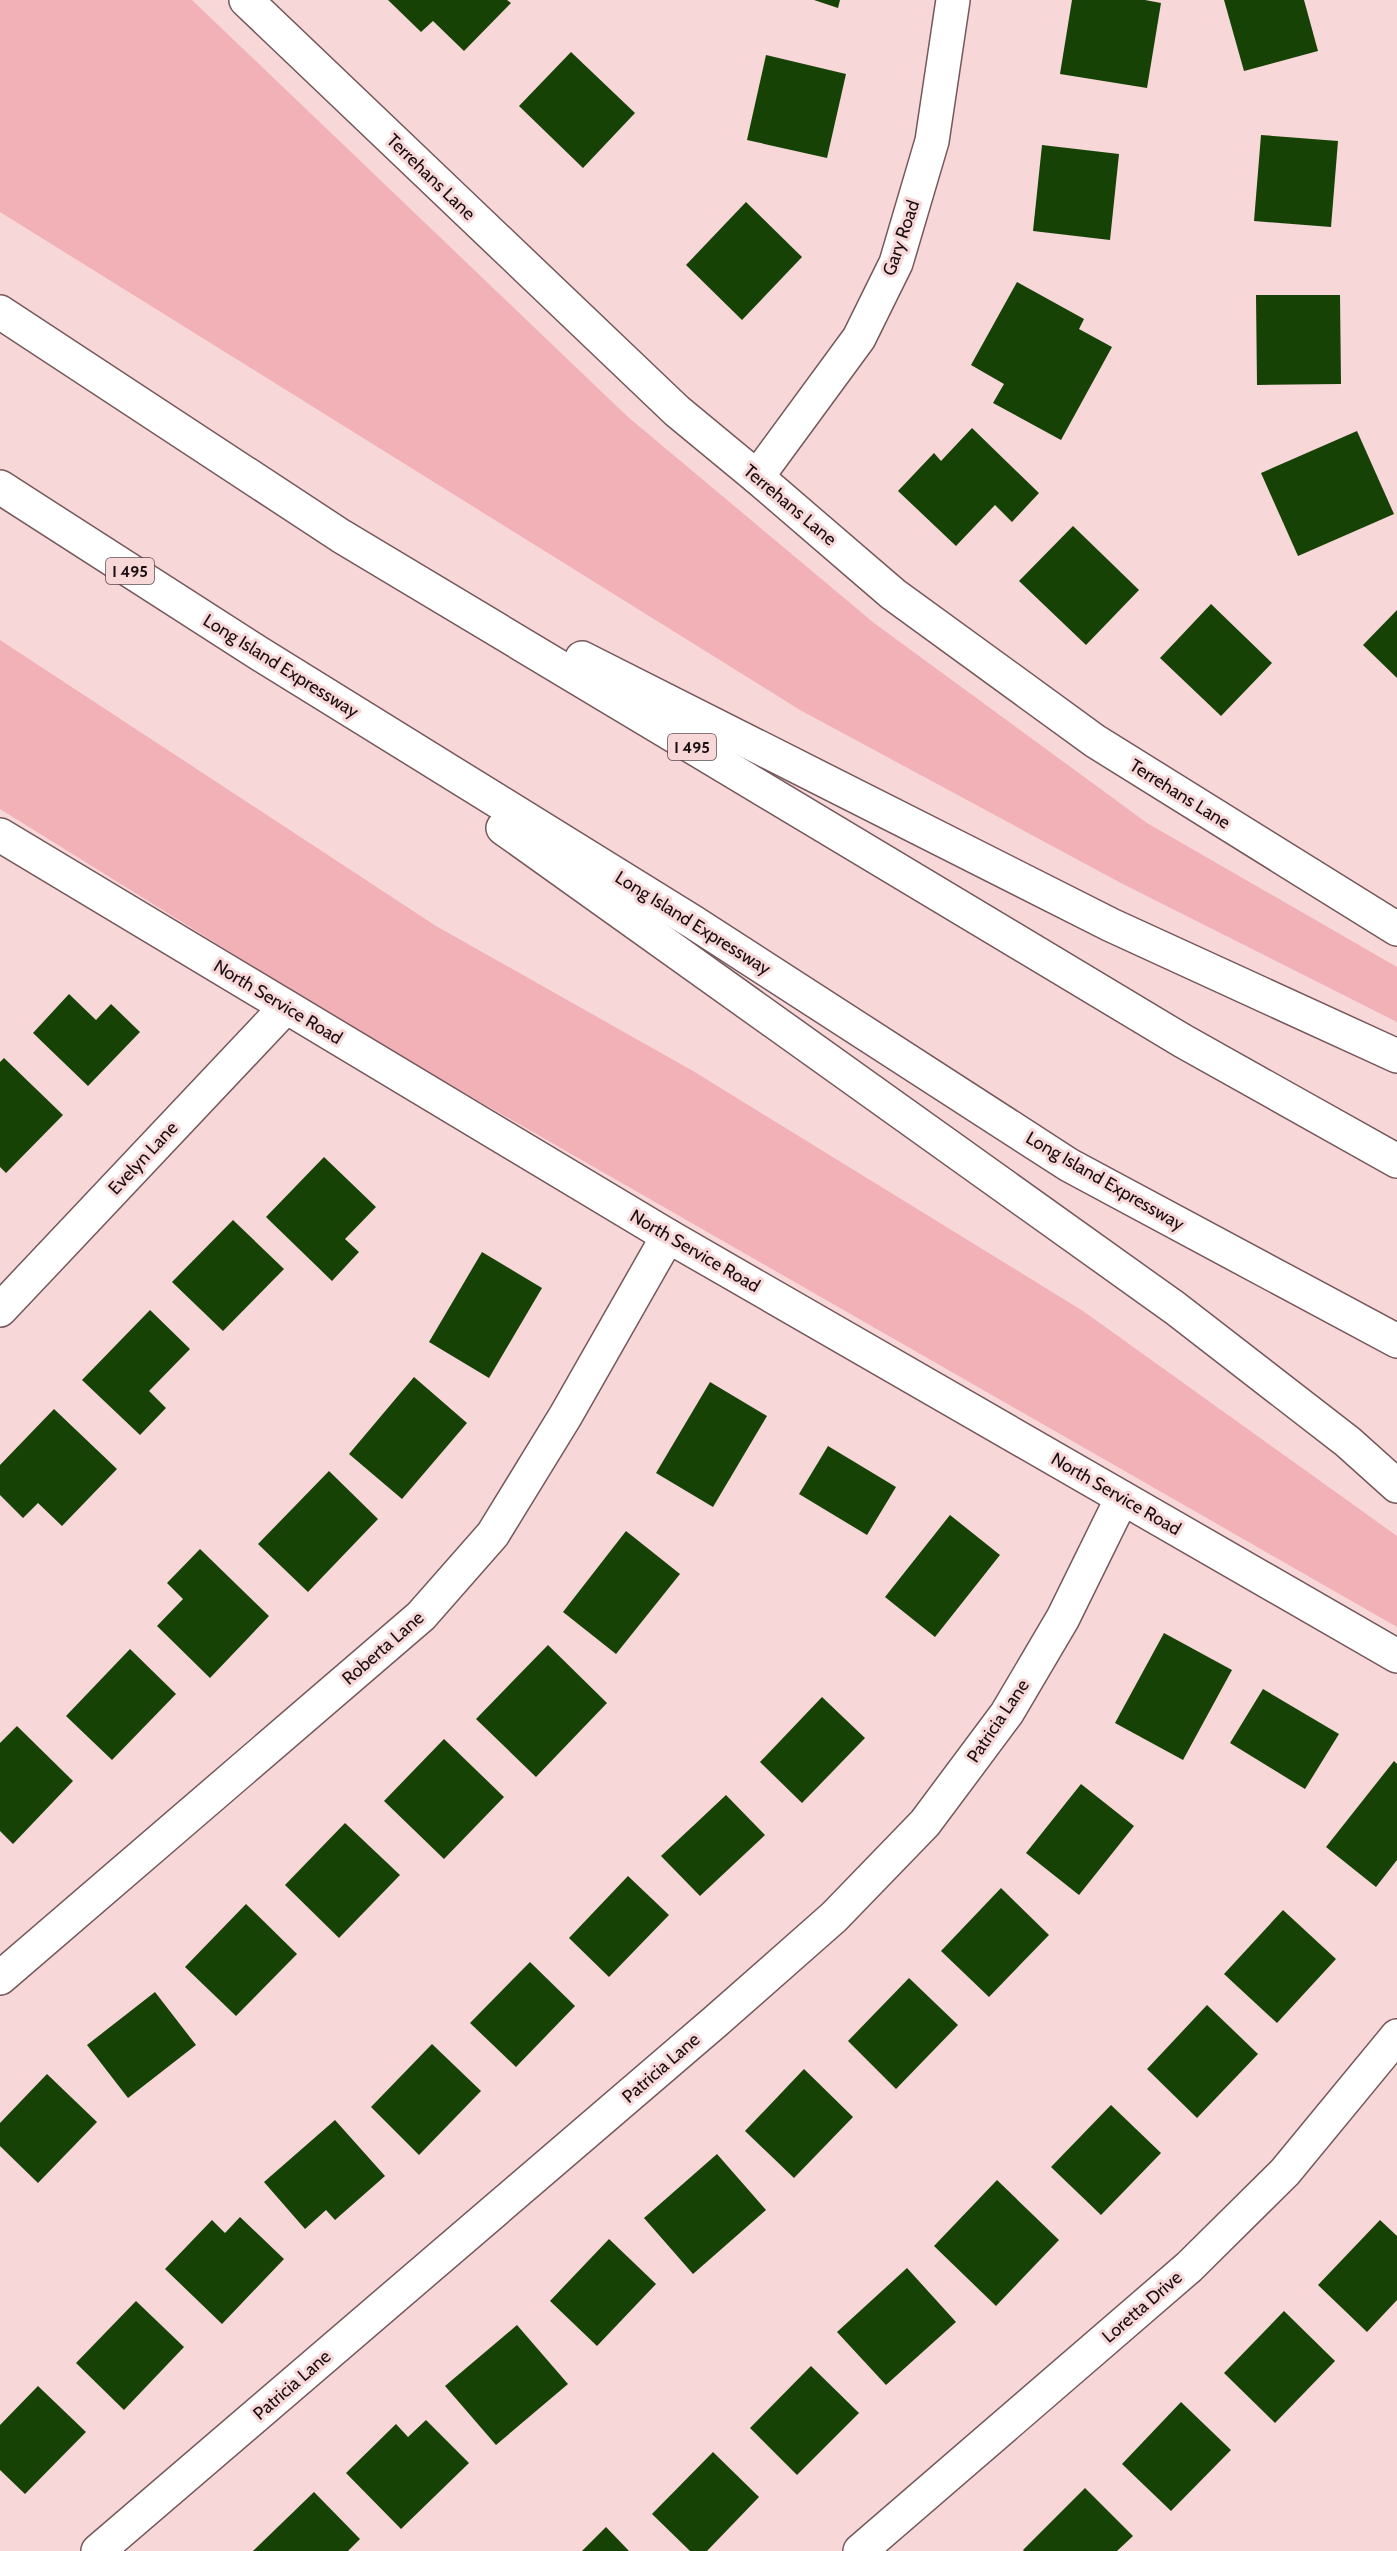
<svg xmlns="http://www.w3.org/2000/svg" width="1397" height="2551" viewBox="0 0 1397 2551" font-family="Cabin,sans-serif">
  <rect width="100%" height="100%" fill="#f8d7d9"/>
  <!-- green -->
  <g fill="#f1b1b7">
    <path d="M0,0H192L628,417L874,623L1147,823L1397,967V1022L1119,882L800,710L0,212Z"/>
    <path d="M0,640L436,926L693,1071L1083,1311L1397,1536V1627L367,1037L0,809Z"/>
  </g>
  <!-- building -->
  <g fill="#164205">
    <path d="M388,0H507L511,3L464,51L433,21L421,32Z"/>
    <path d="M814,0H840L838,8Z"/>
    <path d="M1072,0H1145L1161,3L1147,88L1060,74Z"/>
    <path d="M1224,0H1304L1318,51L1244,71Z"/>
    <path d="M571,52L635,113L583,168L519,106Z"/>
    <path d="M766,55L846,74L827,158L747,140Z"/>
    <path d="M1261,135L1338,141L1331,227L1254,221Z"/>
    <path d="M1042,145L1119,154L1110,240L1033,231Z"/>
    <path d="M746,202L802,257L742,320L686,265Z"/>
    <path d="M1017,282L1084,319L1079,329L1112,347L1061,440L993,403L1004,384L971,365Z"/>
    <path d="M1256,295H1340L1341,384L1257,385Z"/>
    <path d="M972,428L1039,493L1012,522L995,505L956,546L898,491L934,453L941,461Z"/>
    <path d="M1357,431L1394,514L1298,556L1261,473Z"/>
    <path d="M1073,526L1139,590L1086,645L1019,581Z"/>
    <path d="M1211,604L1272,663L1221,716L1160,658Z"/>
    <path d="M1397,610V678L1363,645Z"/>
    <path d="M69,994L96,1020L111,1004L140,1032L88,1086L33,1033Z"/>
    <path d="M4,1058L63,1115L6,1173L0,1167V1062Z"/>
    <path d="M324,1157L376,1207L345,1239L359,1252L332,1281L266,1217Z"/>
    <path d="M233,1220L284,1269L223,1331L172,1282Z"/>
    <path d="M482,1252L542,1288L489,1378L429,1342Z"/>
    <path d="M150,1310L190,1349L149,1391L166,1408L140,1435L82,1380Z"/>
    <path d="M414,1377L467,1423L402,1499L349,1454Z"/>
    <path d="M710,1382L767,1416L713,1507L656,1473Z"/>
    <path d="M54,1409L117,1469L62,1526L38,1503L23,1518L0,1495V1465Z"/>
    <path d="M828,1446L896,1487L867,1535L799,1494Z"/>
    <path d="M329,1471L378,1519L308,1592L258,1544Z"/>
    <path d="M950,1515L1000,1555L935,1637L885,1597Z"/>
    <path d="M626,1531L680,1574L616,1654L563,1612Z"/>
    <path d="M200,1549L269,1616L210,1678L157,1626L183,1599L167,1583Z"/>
    <path d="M1164,1633L1232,1670L1183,1760L1115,1723Z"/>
    <path d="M548,1645L607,1703L536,1777L476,1719Z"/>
    <path d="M130,1649L176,1694L112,1760L66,1716Z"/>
    <path d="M1263,1689L1339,1734L1305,1789L1230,1743Z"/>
    <path d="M822,1697L865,1738L802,1803L760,1762Z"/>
    <path d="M17,1726L73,1781L13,1844L0,1831V1743Z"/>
    <path d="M444,1739L504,1797L444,1859L384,1801Z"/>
    <path d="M1394,1761L1397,1764V1860L1376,1887L1326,1847Z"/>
    <path d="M1081,1784L1134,1826L1079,1895L1026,1853Z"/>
    <path d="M726,1795L765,1835L700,1896L661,1856Z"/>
    <path d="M345,1823L400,1875L339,1938L285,1885Z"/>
    <path d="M628,1876L669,1915L609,1977L569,1938Z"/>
    <path d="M1001,1888L1049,1935L989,1997L941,1951Z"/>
    <path d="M246,1904L297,1954L236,2016L185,1967Z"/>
    <path d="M1283,1910L1336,1959L1277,2023L1224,1974Z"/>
    <path d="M530,1962L575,2006L516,2067L470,2023Z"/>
    <path d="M909,1978L958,2025L896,2089L848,2041Z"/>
    <path d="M155,1992L196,2045L128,2098L87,2045Z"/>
    <path d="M1207,2005L1258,2054L1197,2118L1147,2069Z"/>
    <path d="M432,2044L481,2091L419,2155L371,2107Z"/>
    <path d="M804,2069L853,2117L794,2178L745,2131Z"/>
    <path d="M47,2074L97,2122L38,2183L0,2146V2123Z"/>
    <path d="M1111,2105L1161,2153L1101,2215L1051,2167Z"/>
    <path d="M335,2120L385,2176L335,2220L326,2210L305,2229L264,2182Z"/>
    <path d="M717,2154L766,2210L693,2274L644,2218Z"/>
    <path d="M997,2180L1059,2240L996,2306L934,2246Z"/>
    <path d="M240,2217L284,2259L222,2324L165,2269L212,2220L225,2233Z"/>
    <path d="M1380,2220L1397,2236V2300L1367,2332L1318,2285Z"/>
    <path d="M609,2239L656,2284L597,2346L550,2301Z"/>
    <path d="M907,2268L956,2322L886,2385L837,2332Z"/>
    <path d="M136,2301L184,2347L124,2410L76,2363Z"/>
    <path d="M1284,2311L1335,2361L1275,2423L1224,2373Z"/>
    <path d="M517,2325L568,2384L496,2445L445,2386Z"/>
    <path d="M811,2366L859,2413L797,2475L750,2428Z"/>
    <path d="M38,2386L86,2432L25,2494L0,2470V2425Z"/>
    <path d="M1181,2402L1231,2450L1171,2511L1122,2464Z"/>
    <path d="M426,2420L469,2463L401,2529L346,2473L396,2424L408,2437Z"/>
    <path d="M713,2452L759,2497L707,2551H690L652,2514Z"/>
    <path d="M1085,2488L1133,2536L1117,2551H1024L1023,2550Z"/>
    <path d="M314,2492L360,2539L348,2551H253Z"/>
    <path d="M606,2527L629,2551H582Z"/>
  </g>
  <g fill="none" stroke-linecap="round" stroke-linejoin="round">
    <!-- minor casing -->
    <g stroke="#75585b" stroke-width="36">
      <g id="minor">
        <path d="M757,477L859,338L896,263L932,141L953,0"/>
        <path d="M0,1310L286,1007"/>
        <path d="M0,1978L421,1616L493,1534L566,1415L668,1236"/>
        <path d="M98,2551L716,2021L834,1917L925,1823L1007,1713L1063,1618L1122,1498"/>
        <path d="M860,2551L1189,2267L1285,2172L1397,2036"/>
      </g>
    </g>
    <!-- secondary casing -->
    <g stroke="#75585b" stroke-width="36">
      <g id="secondary">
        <path d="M246,0L677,411L757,477L893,594L1095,741L1397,929"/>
        <path d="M0,835L668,1236L1397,1656"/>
      </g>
    </g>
    <!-- motorway casing -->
    <g stroke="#75585b" stroke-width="36">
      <g id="motorway">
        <path d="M0,312L341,536L1183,1041L1397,1161"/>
        <path d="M0,487L260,654L693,922L1069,1165L1397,1341"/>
        <path d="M582,658L1111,925L1397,1056"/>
        <path d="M503,828L1175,1308L1348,1442L1397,1486"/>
      </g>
    </g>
    <!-- minor -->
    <use href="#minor" stroke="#fff" stroke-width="33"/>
    <!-- secondary -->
    <use href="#secondary" stroke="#fff" stroke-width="33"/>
    <!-- motorway -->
    <use href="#motorway" stroke="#fff" stroke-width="33"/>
  </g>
  <g text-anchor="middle" stroke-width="6" stroke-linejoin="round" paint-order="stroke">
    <!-- shield labels -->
    <g fill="#f8d7d9" stroke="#5c4a4c" stroke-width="1.5">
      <rect x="106" y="558" width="48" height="26" rx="4.5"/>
      <rect x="668" y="734" width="48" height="26" rx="4.5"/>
    </g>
    <g font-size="16" font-weight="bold" fill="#190e0f">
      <text x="130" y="577">I 495</text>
      <text x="692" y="753">I 495</text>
    </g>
    <!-- street labels -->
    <g font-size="18" fill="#190e0f" stroke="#f8d7d9">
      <text transform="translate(431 177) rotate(44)" y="6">Terrehans Lane</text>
      <text transform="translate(901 238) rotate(-71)" y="6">Gary Road</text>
      <text transform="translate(790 505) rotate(40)" y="6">Terrehans Lane</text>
      <text transform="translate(281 666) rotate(32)" y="6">Long Island Expressway</text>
      <text transform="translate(1180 794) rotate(32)" y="6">Terrehans Lane</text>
      <text transform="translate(693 923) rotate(32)" y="6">Long Island Expressway</text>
      <text transform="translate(278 1002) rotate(31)" y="6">North Service Road</text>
      <text transform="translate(143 1158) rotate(-47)" y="6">Evelyn Lane</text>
      <text transform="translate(1105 1181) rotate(30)" y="6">Long Island Expressway</text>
      <text transform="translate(695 1251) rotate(30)" y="6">North Service Road</text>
      <text transform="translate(1116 1494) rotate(30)" y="6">North Service Road</text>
      <text transform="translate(383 1648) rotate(-41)" y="6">Roberta Lane</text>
      <text transform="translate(998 1721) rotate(-56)" y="6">Patricia Lane</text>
      <text transform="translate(661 2068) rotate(-41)" y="6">Patricia Lane</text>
      <text transform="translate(1142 2307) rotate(-41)" y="6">Loretta Drive</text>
      <text transform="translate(292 2385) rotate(-41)" y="6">Patricia Lane</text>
    </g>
  </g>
</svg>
